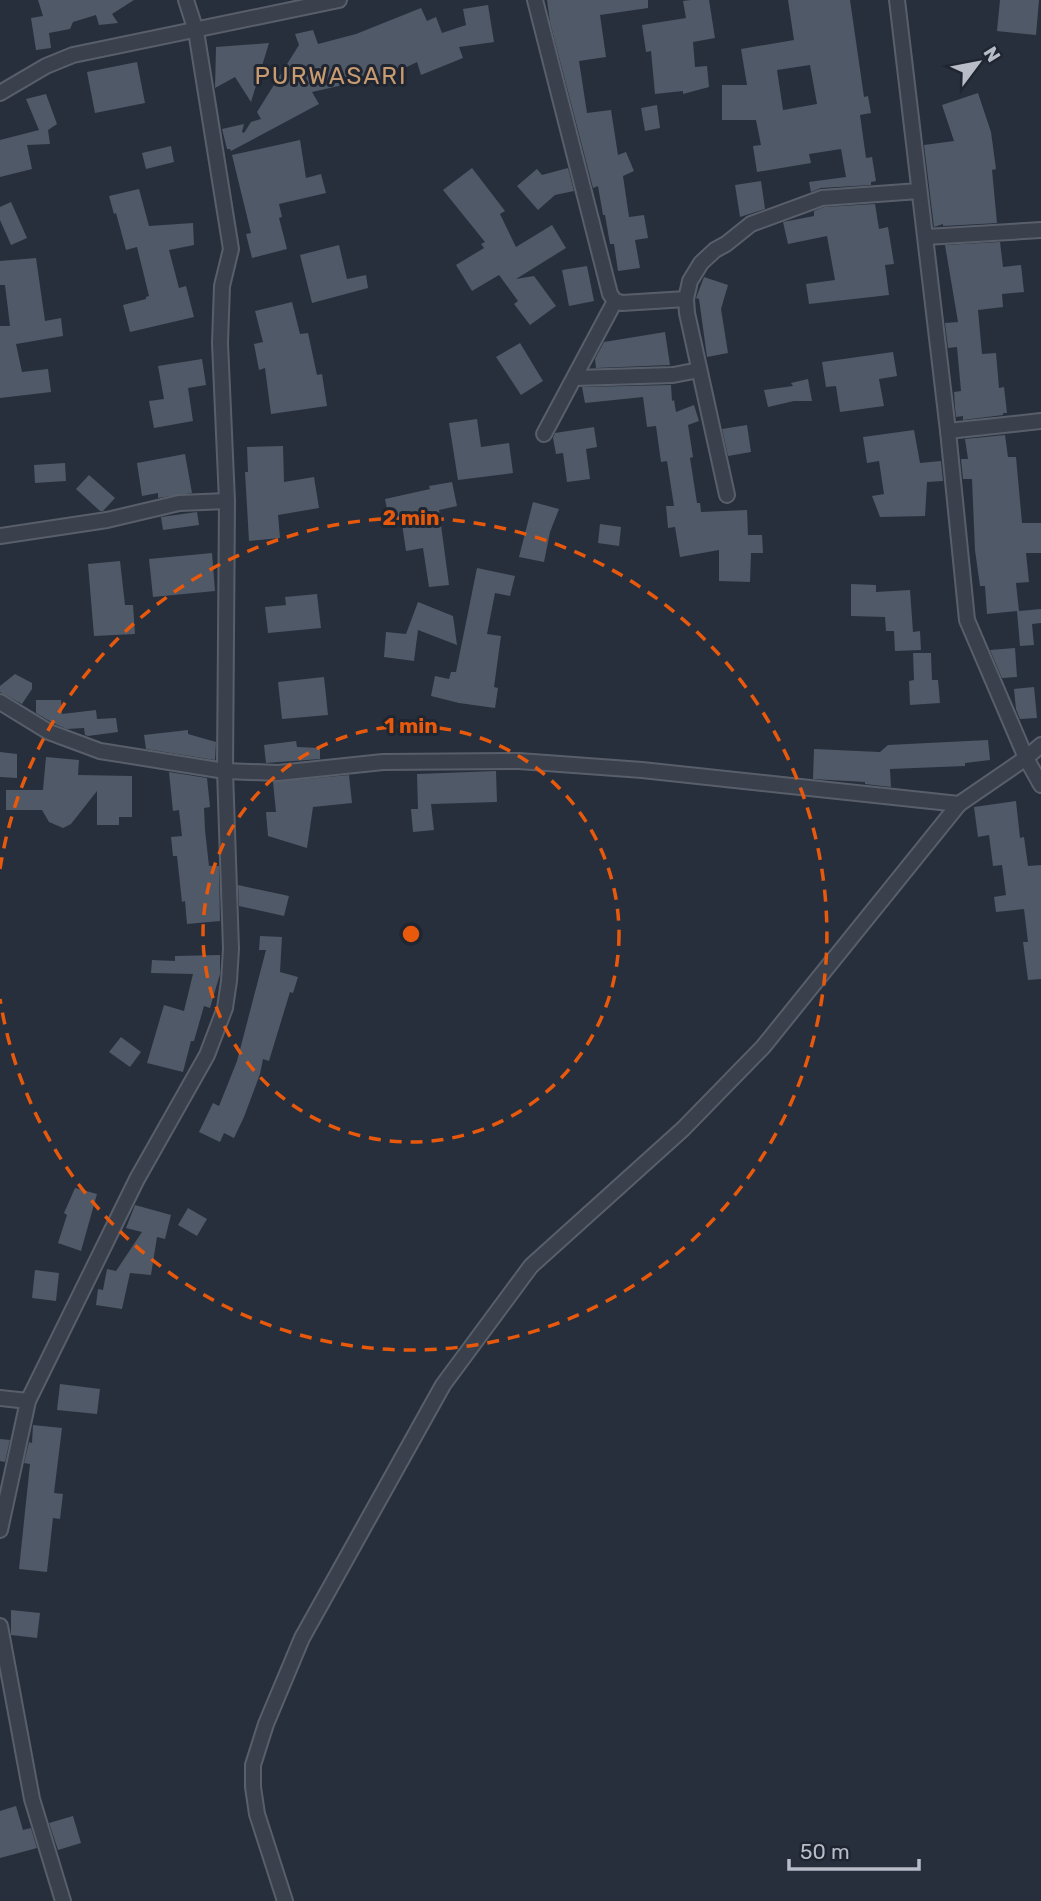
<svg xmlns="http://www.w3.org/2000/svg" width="1041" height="1901" viewBox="0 0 1041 1901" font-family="Rubik,sans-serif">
  <rect width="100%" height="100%" fill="#272f3c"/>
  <!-- building -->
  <g fill="#505967" fill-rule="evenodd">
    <path d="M38,0H134L112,14L118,23L99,25L96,15L73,22L70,29L49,33L51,48L36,50L31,18L43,16Z"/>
    <path d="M547,0H648V8L600,15L606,57L579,61L587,113L611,110L618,155L626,152L634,171L623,176L629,217L644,215L648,238L635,240L640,268L618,271L614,244H610L605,215H603L598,186L593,188L550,22Z"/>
    <path d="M691,0H709L715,38L693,42L695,67L707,66L709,87L683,94V91L655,94L651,51L646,52L642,25L686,18L683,1Z"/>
    <path d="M788,0H850L864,97L868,96L871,113L860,115L866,158L872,157L876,181L871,182V185L821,188L811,192L809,182L846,177L841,149L809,154L811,163L757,172L753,146L761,145L756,120H722V85H747L741,49L794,40ZM810,65L817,104L783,110L777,70Z"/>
    <path d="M1000,0H1039L1036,35L997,31Z"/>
    <path d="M488,5L494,42L459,47L463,58L421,75L417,62L376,82L374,78L312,92L319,104L231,151L230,149H227L222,129L244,124L242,132L244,133L251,122L261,119L257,112L299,45L295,34L313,30L318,44L356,34L421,8L427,21L436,17L442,33L466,25L463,9Z"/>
    <path d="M269,43L251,102L235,77L215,88L216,47Z"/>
    <path d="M137,62L145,103L95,113L87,72Z"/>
    <path d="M978,93L991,132L996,169L992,170L997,223L943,226V224L934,227L924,145L954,141L942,105Z"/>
    <path d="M46,94L57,124L48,130L50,144L27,145L32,169L0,177V140L39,130L26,99Z"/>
    <path d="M657,105L660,128L645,131L641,108Z"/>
    <path d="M300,140L306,178L321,174L326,193L279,204L282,217L279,218L287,249L252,258L246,234L251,233L232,155Z"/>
    <path d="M171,146L174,162L146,169L142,153Z"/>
    <path d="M472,168L505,211L500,214L516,247L552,225L566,248L516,279L534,276L556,306L530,325L514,304L518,301L499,275L472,291L456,265L484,248L481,244L485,242L443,190Z"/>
    <path d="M568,168L574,191L555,195L538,210L517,186L537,169L542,175Z"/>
    <path d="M761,181L765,209L740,217L735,185Z"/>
    <path d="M139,189L149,226L193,223L194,245L169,250L179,288L186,286L194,317L130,332L123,305L146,299V297L149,296L137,247L126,250L116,213L114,214L109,196Z"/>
    <path d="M11,202L27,238L11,245L0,220V207Z"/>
    <path d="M875,204L879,229L888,227L894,264L885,265L889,295L809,304L806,284L835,280L827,236L788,244L783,222L814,216V211L824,207Z"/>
    <path d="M1000,242L1003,267L1021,265L1024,292L1002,294L1003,307L978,310L982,354L996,353L999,388L1004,387L1007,413H1003V415L963,420V416L956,417L955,408L954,392L961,391L957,347L948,348L945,323L958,322L945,245Z"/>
    <path d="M339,245L347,279L366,275L368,288L312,303L300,255Z"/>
    <path d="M36,258L45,321L61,318L63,336L16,344L22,372L48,369L51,392L0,398V326H10L5,285H0V261Z"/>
    <path d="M587,266L594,301L569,306L562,270Z"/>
    <path d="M704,277L728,285L721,309L728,353L707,357L699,299L696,298Z"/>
    <path d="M292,302L300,334L308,333L317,375L322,374L327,406L271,414L265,368L259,370L254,344L263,342L255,311Z"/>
    <path d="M665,332L670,365L596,368L595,359L604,342Z"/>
    <path d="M520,343L543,381L521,395L496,357Z"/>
    <path d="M893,352L897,376L879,379L884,406L840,412L836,386L826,387L822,362Z"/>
    <path d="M202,359L206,385L188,388L193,421L154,428L149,401L164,399L158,366Z"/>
    <path d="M808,379L812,401H794L768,407L764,390L793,386L791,383Z"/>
    <path d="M671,385L672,401L674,400L676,412L694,405L699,421L688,425L693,457L690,458L697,503H700L701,512L747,510L748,535H762L763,553H751L750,582L719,581V550L680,557L675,527L668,528L666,506H674L667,461L661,462L656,426L647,427L643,397L585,403L582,387Z"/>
    <path d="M477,419L481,447L509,443L513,473L458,480L449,423Z"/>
    <path d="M747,425L751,452L728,456L722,429Z"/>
    <path d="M594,427L597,447L586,449L590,479L567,482L563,453L556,454L553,438L555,433Z"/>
    <path d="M914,430L920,463L941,461L943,481L927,482L925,516L880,517L872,496L884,494L879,461L867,463L863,437Z"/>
    <path d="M1005,435L1008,457H1016L1022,523H1041V553H1026L1029,582L1016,583L1019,611L1041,609V623L1032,624L1034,645L1020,646L1017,611L987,614L985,586H980L975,550L972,479H963L961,459H968L965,439Z"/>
    <path d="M283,446L284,482L314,477L319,508L278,515L280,538L249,541L245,472H248L247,447Z"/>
    <path d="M185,454L192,493L158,498V493L142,496L137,463Z"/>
    <path d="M65,463L66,481L35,483L34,465Z"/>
    <path d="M89,475L115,498L103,511H100L76,489Z"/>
    <path d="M452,482L457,506L439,510L449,585L429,587L423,548L406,551L401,517L389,519L385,499L430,489L429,486Z"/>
    <path d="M533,502L559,509L550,532L544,562L519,557Z"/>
    <path d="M197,512L199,525L163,530L161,517Z"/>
    <path d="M600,524L621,527L619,546L598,543Z"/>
    <path d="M212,553L215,591L153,597L149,559Z"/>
    <path d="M120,561L125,605H133L135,634L94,636L88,564Z"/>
    <path d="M477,568L515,576L510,596L495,593L487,634L501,636L494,687L498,688L495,708L459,703L431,696L435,676L449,679L451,672H456Z"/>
    <path d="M851,584L876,585V592L910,590L913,632L920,631L921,650L895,651L894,631H886L885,617L851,616Z"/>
    <path d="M317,594L321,628L268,633L265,607L286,605L285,597Z"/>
    <path d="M418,602L453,616L457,645L418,630L414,661L384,657L386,632L406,634Z"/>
    <path d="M1015,648L1017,677L1002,678L990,650Z"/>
    <path d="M913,653H931L932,680H938L940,703L910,705L909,681L914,680Z"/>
    <path d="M15,674L32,683V689L22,704L0,692V686Z"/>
    <path d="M324,677L328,715L282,719L278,682Z"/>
    <path d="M1034,687L1037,718L1020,719L1016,709L1014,689Z"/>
    <path d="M36,700H61L62,714L96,710L97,719L116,718L118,732L88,736L85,735L84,728L67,729L53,723L36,713Z"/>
    <path d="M188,730V734L216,742L215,760L146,749L144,735Z"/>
    <path d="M988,740L990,760L965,763V766L890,769L891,787L865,784V782L813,779L814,749L880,752L888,745Z"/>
    <path d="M296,741L297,747L320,748V759L266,763L264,745Z"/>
    <path d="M0,752L17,754V778L0,777Z"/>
    <path d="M46,757L79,760L78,775L132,776V817H119V825H97V791L71,824L63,828L49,822L42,810H6V790H43Z"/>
    <path d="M496,771L497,802L431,804L434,830L413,832L411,809H418L417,774Z"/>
    <path d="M169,772L207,778L210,807L204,808L205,830L209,866H219L220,921L187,924L185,901L182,902L177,856H173L171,837L182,836L179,810L173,811Z"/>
    <path d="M349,775L352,803L313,807L307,848L268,836L266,812H276L273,782Z"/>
    <path d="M1016,801L1020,838L1024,837L1028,866L1041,865V979L1028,980L1023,942H1028L1024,909L996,912L994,897L1006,895L1002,865L993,866L989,835L978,837L974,807Z"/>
    <path d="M238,885L289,896L284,916L239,906Z"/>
    <path d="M260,936L282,937L280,972L298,977L293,993L290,992L269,1061L263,1059L260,1074L244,1117L234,1138L224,1133L220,1142L199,1132L213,1103L219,1106L237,1061L266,950H259Z"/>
    <path d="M220,955V974L210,1008L204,1006L194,1041H191L183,1072L147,1063L164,1005L184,1011L193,974L151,973L152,960L175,961V956Z"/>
    <path d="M121,1037L141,1052L130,1067L109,1052Z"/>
    <path d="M75,1188L97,1194L81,1251L58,1243L67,1215L64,1213Z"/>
    <path d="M135,1205L171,1215L165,1239L157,1237L151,1275L130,1273L122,1309L96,1305L98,1289L103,1290L107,1269L116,1271L142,1232L126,1228Z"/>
    <path d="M188,1208L207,1219L197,1236L178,1225Z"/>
    <path d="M35,1270L59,1273L56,1301L32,1298Z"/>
    <path d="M60,1384L100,1389L97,1414L57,1410Z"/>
    <path d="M33,1425L62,1428L54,1493L63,1494L60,1519L53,1518L47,1572L19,1569L30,1464L24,1463L29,1442L32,1443Z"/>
    <path d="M0,1439L10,1440L5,1462L0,1461Z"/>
    <path d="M11,1610L40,1613L37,1638L11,1635Z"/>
    <path d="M16,1806L23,1830L31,1828L37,1848L0,1858V1811Z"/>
    <path d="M73,1816L81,1843L58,1850L49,1823Z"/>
  </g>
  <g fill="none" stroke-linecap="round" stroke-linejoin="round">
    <!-- minor casing -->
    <g stroke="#595f6a" stroke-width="18">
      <g id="minor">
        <path d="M535,0L610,294L615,301L622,303L686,299"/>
        <path d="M897,0L948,431L967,620L1026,758L1041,785"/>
        <path d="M0,93L46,66L73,55L339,0"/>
        <path d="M926,237L1041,230"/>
        <path d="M575,378L673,375L699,370"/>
        <path d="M948,431L1041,421"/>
        <path d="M544,434L615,301"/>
        <path d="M727,495L687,313L686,299L690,281L701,263L715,250L726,244L751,224L822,198L919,191"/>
        <path d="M0,536L107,520L179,503L227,501"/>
        <path d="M0,702L49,732L100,751L225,771L278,773L383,762L519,761L642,770L959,804L1026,758L1041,745"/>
        <path d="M0,1398L28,1401"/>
        <path d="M0,1530L28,1401L137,1179L207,1055L225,1008L229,981L231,949L225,771L227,501L220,343L222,286L231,249L196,31L186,0"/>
        <path d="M0,1626L32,1799L63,1901"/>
        <path d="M285,1901L257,1814L253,1787V1765L266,1724L302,1638L443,1385L531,1266L683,1129L763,1047L959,804"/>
      </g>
    </g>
    <!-- minor -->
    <use href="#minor" stroke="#3b414c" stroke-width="14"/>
  </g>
  <!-- distance rings -->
  <g fill="none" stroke="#e8590c" stroke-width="3.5" stroke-dasharray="12 9">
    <circle cx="411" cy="934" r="208"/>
    <path d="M0 869A416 416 0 1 1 0 999"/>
  </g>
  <g text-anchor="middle" stroke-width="6" stroke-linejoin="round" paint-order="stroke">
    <!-- quarter labels -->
    <g font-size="24" letter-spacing="2" fill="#c99b70" stroke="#202631">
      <text x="331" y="84">PURWASARI</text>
    </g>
  </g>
  <circle cx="411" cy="934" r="10" fill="#e8590c" stroke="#202631" stroke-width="3.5"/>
  <g font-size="21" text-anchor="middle" font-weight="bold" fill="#e8590c" stroke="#202631" stroke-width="6" stroke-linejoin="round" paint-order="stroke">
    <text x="411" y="525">2 min</text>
    <text x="411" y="733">1 min</text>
  </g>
  <!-- north arrow -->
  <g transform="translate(978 63) rotate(58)" stroke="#202631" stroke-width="5" paint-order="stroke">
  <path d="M0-5L12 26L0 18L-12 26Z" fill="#b7bcc7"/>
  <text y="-10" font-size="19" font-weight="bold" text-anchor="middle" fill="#b7bcc7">N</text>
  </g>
  <!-- scale -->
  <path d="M789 1859v10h130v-10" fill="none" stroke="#b7bcc7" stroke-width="3.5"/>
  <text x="800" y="1859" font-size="21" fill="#b7bcc7" stroke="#202631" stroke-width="5" paint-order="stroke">50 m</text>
</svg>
